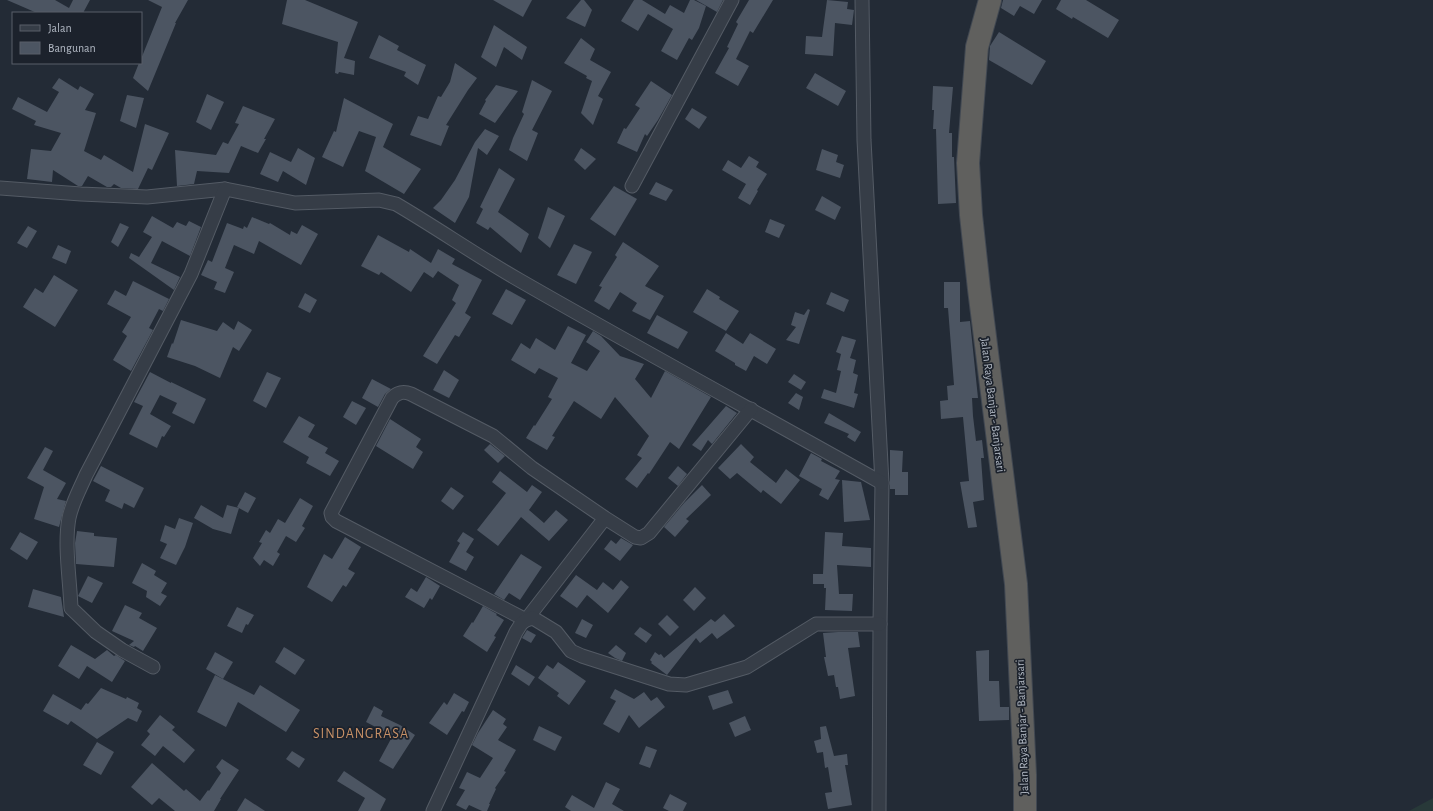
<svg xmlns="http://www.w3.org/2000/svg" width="1433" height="811" viewBox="0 0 1433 811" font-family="'Alegreya Sans',sans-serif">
  <rect width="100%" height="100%" fill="#232b36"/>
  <!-- green -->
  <path fill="#283939" d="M1433,798V811H1409Z"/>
  <!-- building -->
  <g fill="#4c5562">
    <path d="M7,0H55L69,8L73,0H90L83,13H37Z"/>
    <path d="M148,0H188L175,23H176L148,91L133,78L139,63H141V59L162,7Z"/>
    <path d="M287,0H305L358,22L344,58L355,61L354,75L339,72L338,74L335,73L338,42L282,24Z"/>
    <path d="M493,0H532L523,17Z"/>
    <path d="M581,0H584L592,10L585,27L566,18Z"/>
    <path d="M634,0H642L665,14L670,5L684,13L690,0H694L706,6L699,28L692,40L689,38L677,60L661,51L673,29L648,14L638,31L621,21Z"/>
    <path d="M696,0H723L717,12Z"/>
    <path d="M749,0H773L753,33L750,31L736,59L749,66L738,86L715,73L729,48L727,47L738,24L736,22Z"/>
    <path d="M827,0L848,2L847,9L854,10L852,25L835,23L833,56L805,54L806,36L822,37Z"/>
    <path d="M1003,0H1042L1034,14L1020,6L1014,16L1001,8Z"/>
    <path d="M1061,0H1086L1119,20L1108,38L1073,17L1072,19L1056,9Z"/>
    <path d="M494,25L527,47L522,60L504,47L496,67L481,57Z"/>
    <path d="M999,32L1046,61L1032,85L989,60L990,46Z"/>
    <path d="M379,35L399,46L397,50L426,65L418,85L404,76L406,72L369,58Z"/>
    <path d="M581,38L595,49L590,60L611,72L598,96L603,99L593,125L581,113L592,81L586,78L587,76L564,63Z"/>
    <path d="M455,63L477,78L468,90L446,125L449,126L441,146L410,135L418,116L428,119L438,96L441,97L450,82Z"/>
    <path d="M815,73L846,91L838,106L806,88Z"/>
    <path d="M59,78L78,90L80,86L94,94L85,110L96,113L84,151L101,160L104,155L133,172L145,124L169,133L152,170L148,168L138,189L121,188L114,184L111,187H107L88,176L82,186H78L53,170L52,182L27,179L31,149L51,151L61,133L34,125L36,121L12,109L18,97L47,112L59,92L52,88Z"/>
    <path d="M532,80L552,91L532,130L538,133L527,161L509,150L513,138L524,114L522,112Z"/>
    <path d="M651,81L672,95L658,120L647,136L645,134L637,152L617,143L624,128L626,129L640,108L635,105Z"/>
    <path d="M496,85L518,91L495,123L479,114L486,101L485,100Z"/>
    <path d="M933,86L953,87L949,133H952V157H954L956,203L938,204L936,129H933L934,110H932Z"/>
    <path d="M207,94L224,102L211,130L196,122Z"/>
    <path d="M127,95L144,98L136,128L120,121Z"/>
    <path d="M344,98L393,124L383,147L421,169L404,194L365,171L376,137L359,131L343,167L322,157L334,131L336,132Z"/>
    <path d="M243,106L275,119L264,139H266L258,153L241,146L229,173L197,171L194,184L177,186L175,150L216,155L223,142L228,144L239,124L235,123Z"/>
    <path d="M692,108L707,117L699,129L685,119Z"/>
    <path d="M485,129L499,136L487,155L478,148L469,197L455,223L433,208L441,200L455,180L475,142Z"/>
    <path d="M298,148L315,158L306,185L283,171L278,182L260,174L270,152L291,162Z"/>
    <path d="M581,148L596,159L585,170L574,160Z"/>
    <path d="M822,149L838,155L836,162L844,165L840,178L816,170Z"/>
    <path d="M749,156L759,162L756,167L767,174L757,190L758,191L750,205L738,198L746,184L722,170L728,160L741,168Z"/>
    <path d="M499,168L515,179L498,212L529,234L521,253L490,227L488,230L476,223L483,209L480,207Z"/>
    <path d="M656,182L673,190L666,201L649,194Z"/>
    <path d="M614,186L637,199L615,236L590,219Z"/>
    <path d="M822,196L841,207L835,220L815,210Z"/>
    <path d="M548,207L565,216L550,248L538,238Z"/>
    <path d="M152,216L173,228L177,222L186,226L189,221L201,227L190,256L162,241L151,263L180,277L174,290L129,258L131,253L139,257L152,237L143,232Z"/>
    <path d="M252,217L269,224L270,223L290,235L291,231L297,234L302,225L318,234L301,265L259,241L254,254L234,245L225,268L234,272L225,293L214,289L217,282L201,275L208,260L212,262L227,223L243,229L244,226L247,228Z"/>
    <path d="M770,219L785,225L779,238L765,232Z"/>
    <path d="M120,223L129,227L118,247L111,242Z"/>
    <path d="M28,226L37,231L27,248L17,243Z"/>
    <path d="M378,235L409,252L410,249L431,263L438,249L455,259L452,264L482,280L465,313L471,317L459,337L455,335L437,364L423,356L456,303L452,300L459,285L438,271L433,278L424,272L411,292L381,272L379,275L361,266Z"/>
    <path d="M623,242L659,266L645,286L664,296L650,320L632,311L637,303L620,292L609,310L594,301L602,287L599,286L617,257L615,255Z"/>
    <path d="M574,244L592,252L576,284L557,275Z"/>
    <path d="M58,245L71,251L66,264L52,258Z"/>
    <path d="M54,275L78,290L55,327L23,307L35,288L43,293Z"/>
    <path d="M133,281L169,299L163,311L159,309L149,328L153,330L131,371L113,360L127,336L122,332L131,317L107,304L115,290L126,296Z"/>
    <path d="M944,282H960V322L970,321L978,398H972L973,416L976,441L982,440L984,458H981L984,500L973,502L977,527L968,528L960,482L969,481L963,417L941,419L940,401L948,400L947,386L954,385L948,308H944Z"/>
    <path d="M506,289L526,300L512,325L492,314Z"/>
    <path d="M707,289L720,297L719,299L739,311L726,331L693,312Z"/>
    <path d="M831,292L849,300L844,312L826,304Z"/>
    <path d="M305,293L317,300L310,313L298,307Z"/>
    <path d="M808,309L810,310L799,344L786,340L796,327L791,325L795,312L804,315Z"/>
    <path d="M657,315L688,332L678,349L647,333Z"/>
    <path d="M181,320L217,331L223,322L234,330L238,321L252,330L239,351L233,347L220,378L195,366L167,357L172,343L173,344Z"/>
    <path d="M568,326L586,335L571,363L587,371L600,351L586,342L593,331L601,336L620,356L644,364L635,379L651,398L665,371L711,397L679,449L670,442L649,474L648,473L637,488L625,479L642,458L637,455L649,436L615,397L601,419L574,401L552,436L555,437L547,450L526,438L534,425L535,426L552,399L548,397L558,378L539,368L535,374L511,360L521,343L530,349L536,338L555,350Z"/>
    <path d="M726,333L743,344L750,333L776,349L767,364L754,356L746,371L735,365V363L715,351Z"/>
    <path d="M842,336L856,340L850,358L856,360L853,373L858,375L854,393L858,394L854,408L821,398L824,389L836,393L841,371L837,370L841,354L836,352Z"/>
    <path d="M444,370L459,380L449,398L433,390Z"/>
    <path d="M150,372L171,383V382L206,399L194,424L172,413L177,403L160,395L150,414L171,426L164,437L162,436L157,448L129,434L143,406L134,402Z"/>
    <path d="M267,372L281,378L266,408L253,401Z"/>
    <path d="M794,374L806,382L801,390L788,382Z"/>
    <path d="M372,379L391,389L385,394L378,407L362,398Z"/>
    <path d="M796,393L803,397L799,410L788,403Z"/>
    <path d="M352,401L366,408L356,425L343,417Z"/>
    <path d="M726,406L737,413L712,444L708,440L701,451L692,445Z"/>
    <path d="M829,413L861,432L855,442L847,437L849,434L824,423Z"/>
    <path d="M299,416L315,425L308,437L328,448L325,453L339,461L330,476L306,463L309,457L283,442Z"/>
    <path d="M390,419L421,439L416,447L423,452L413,469L376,446Z"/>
    <path d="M490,444L505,456L498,463L484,450Z"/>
    <path d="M741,444L754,457L750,462L776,483L786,469L800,480L781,504L763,490L761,493L737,473L730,479L718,468Z"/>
    <path d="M45,447L53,451L43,470L66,483L57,499L66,501L59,527L34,519L44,487L27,478Z"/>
    <path d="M890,450L903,451L902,472H908V495H895V489H890Z"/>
    <path d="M811,453L822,459L821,461L840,471L835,479L840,480L828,500L819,495L822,489L799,476Z"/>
    <path d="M101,466L144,488L134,508L124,503L122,509L105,501L110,490L93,481Z"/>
    <path d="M678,466L687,474L678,486L668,478Z"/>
    <path d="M500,471L527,492L532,485L542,492L529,510L544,523L556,510L568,520L549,541L521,517L498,546L477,530L506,493L492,482Z"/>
    <path d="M842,480L861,482L870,520L844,522Z"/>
    <path d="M702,485L711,495L686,519L689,521L675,537L664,527L684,503Z"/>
    <path d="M451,487L464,496L453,510L441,501Z"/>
    <path d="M245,492L256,498L248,513L237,507Z"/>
    <path d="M300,498L313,506L302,526L305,528L296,542L286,536L277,552L280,554L273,566L264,560L260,566L253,558L262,543L259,542L266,530L270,533L278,519L285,523Z"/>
    <path d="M201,505L223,518L227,505L239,508L231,534L213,529L194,518Z"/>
    <path d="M179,518L193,523L185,547L176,565L160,558L167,544L160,541L165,525L175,529Z"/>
    <path d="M77,531L94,533V536L117,538L114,567L76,564L75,543Z"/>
    <path d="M20,532L38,542L27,560L10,549Z"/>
    <path d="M463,532L474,539L466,552L474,557L466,571L449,562L460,543L457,541Z"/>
    <path d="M825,532L843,533L842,546L871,548V567L837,565L839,594H853L852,611L825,610L826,588H824V584H813V574H823Z"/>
    <path d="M345,537L361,547L348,569L355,573L346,587L343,585L332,602L307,587L324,554L332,559Z"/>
    <path d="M621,538L633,545L620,561L604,549L611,540L616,544Z"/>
    <path d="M521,554L542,567L520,600L509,593L504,600L494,594Z"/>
    <path d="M142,563L156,571L154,575L167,583L161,593L167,596L160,606L146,597L147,591L132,583Z"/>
    <path d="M576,575L597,590L603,582L613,590L621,580L629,587L608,613L587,595L577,608L560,596Z"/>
    <path d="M88,576L103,583L92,603L78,596Z"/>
    <path d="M426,577L440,586L432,600L430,598L424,608L405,597L411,588L417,592Z"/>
    <path d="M695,587L706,598L694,611L683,600Z"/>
    <path d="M33,589L61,597L64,617L28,607Z"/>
    <path d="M125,605L142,613L139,618L157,628L143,651L135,646L134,647L129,645L134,641L112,631Z"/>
    <path d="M483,606L497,614L496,615L504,620L494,636L496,637L487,652L463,636L472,622L473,623Z"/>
    <path d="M237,607L254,615L248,625L246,624L242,633L227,626Z"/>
    <path d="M724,614L735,626L717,639L712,633L700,643L696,638L667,675L651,663L652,662L650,660L655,652L659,655L661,654L664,658L711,619L715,622Z"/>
    <path d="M667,615L679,627L670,636L658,624Z"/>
    <path d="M582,619L593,625L586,638L575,633Z"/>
    <path d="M640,627L652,635L646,643L634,634Z"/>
    <path d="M527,630L536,635L531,643L522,638Z"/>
    <path d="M838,632H858L860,647L848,648L855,696L840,699L838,687H836L834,675L828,676L824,657H826L823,633Z"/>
    <path d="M71,645L95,659L107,650L114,656L116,655L125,661L112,682L87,666L79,679L58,666Z"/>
    <path d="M616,645L626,653L622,661L615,658L608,653Z"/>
    <path d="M284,647L305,660L295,675L275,662Z"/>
    <path d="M989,650V681H999L1000,707H1009V720L979,721L976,651Z"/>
    <path d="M215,652L233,662L223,679L206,669Z"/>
    <path d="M558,662L586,681L569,705L557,696L559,693L538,678L547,665L553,669Z"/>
    <path d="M516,665L535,677L529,686L511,674Z"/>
    <path d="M215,675L254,695L260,685L300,710L286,732L238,702L226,727L197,712Z"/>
    <path d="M101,688L126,699L127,697L139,703L137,708L142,711L137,722L128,718L97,739L71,721L68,725L43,711L53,694L81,710L86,703L88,704Z"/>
    <path d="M615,689L634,699L644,692L651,701L657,697L665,707L639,728L629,715L619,733L603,724L616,701L610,698Z"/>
    <path d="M728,690L733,703L713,710L708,696Z"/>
    <path d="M454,693L469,702L464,712L462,711L447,735L429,723L444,702L447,705Z"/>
    <path d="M374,706L383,711L381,716L400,725L415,735L393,769L379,761L392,737L390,736L391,735L366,722Z"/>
    <path d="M493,710L506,719L503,724L507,727L498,740L516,750L504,771L506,772L495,788L496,789L489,804H490L487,811H482L469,805L466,810L456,805L465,790L459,788L467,772L480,778L493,758L472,745L478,733Z"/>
    <path d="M160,715L175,727L172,730L195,750L184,763L163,746L155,756L141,745L150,734L147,731Z"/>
    <path d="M745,716L751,730L735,737L729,723Z"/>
    <path d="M539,726L562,737L555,751L533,740Z"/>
    <path d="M826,726L834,756L847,754L848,765H845L852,805L828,809L825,793L832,792L828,767L825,768L823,752L817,753L814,741L821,739L820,727Z"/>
    <path d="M97,742L114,752L101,775L83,765Z"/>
    <path d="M646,746L657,750L650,768L639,764Z"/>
    <path d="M292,751L305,759L299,768L286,759Z"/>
    <path d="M222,759L239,770L220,799H221L214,811H175L159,798L152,805L131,787L152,763L184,791L186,789L200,801L208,790L209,791L221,773L216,767Z"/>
    <path d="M344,771L386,799L380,811H358L365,798L337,781Z"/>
    <path d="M606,782L620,789L612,804L624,811H571L565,807L572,795L594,808Z"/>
    <path d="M670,794L687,803L683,811H669L663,808Z"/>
    <path d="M245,798L265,811H237Z"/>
  </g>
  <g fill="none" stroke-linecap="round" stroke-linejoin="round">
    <!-- minor casing -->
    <g stroke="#545b65" stroke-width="15">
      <g id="minor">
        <path d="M862,0L864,140L882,483L880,624L879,811"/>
        <path d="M632,186L732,0"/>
        <path d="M0,188L81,194L147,197L225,189L295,203L379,200L396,204C437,228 477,256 519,280C639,349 761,415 882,483"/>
        <path d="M605,518L526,620L336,521L332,517L331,513L392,398C398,392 403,391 411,394L493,436L532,468L605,518L635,537L641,538L649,533L751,409"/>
        <path d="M153,667L122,650L96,632L71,608C70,580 64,545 69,518C72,503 80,489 86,475L191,274L225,189"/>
        <path d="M433,811L516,632L521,624L526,620L533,618L556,632L571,651L582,656L669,684L686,685L747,667L816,624H880"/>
      </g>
    </g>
    <!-- trunk casing -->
    <g stroke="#414852" stroke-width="24">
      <path id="trunk" d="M990,0L977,47L968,163L971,215L979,289L1016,584L1025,775V811"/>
    </g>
    <!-- minor -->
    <use href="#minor" stroke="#363d47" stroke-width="13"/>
    <!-- trunk -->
    <use href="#trunk" stroke="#60605e" stroke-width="22"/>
  </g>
  <g text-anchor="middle" stroke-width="3.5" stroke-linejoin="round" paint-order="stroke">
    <!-- street labels -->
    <g font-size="12" fill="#b1b8c3" stroke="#1c222c">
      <text transform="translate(993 405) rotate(83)" y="4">Jalan Raya Banjar - Banjarsari</text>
      <text transform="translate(1022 727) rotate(-92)" y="4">Jalan Raya Banjar - Banjarsari</text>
    </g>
    <!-- quarter labels -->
    <g font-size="14" letter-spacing="1" fill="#c89167" stroke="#1c222c">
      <text x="361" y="738">SINDANGRASA</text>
    </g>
  </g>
  <!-- legend -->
  <rect x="12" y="12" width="130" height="52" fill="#1c222c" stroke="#585e68"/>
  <rect x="20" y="25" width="20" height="6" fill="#363d47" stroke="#585e68"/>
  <text x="48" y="32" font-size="12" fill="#b1b8c3">Jalan</text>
  <rect x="20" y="42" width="20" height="12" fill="#4c5562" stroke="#585e68"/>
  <text x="48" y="52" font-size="12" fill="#b1b8c3">Bangunan</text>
</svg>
